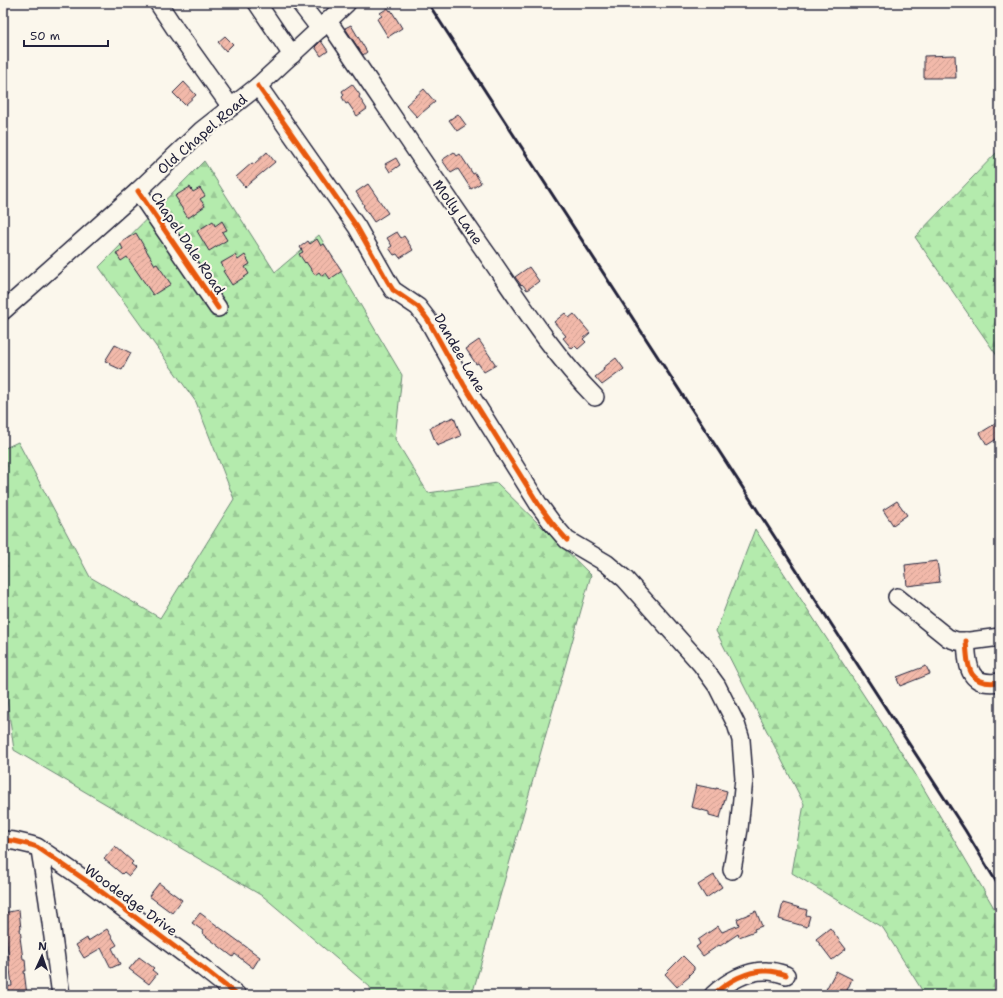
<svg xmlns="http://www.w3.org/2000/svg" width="1003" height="998" viewBox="0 0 1003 998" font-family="'Shantell Sans',sans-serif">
  <defs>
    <pattern id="forest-firs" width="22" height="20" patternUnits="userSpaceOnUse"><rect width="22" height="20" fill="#b4ebad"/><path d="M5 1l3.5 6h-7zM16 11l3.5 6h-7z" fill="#9ac996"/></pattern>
    <pattern id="building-hatch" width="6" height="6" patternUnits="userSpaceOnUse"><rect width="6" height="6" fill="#f2b9aa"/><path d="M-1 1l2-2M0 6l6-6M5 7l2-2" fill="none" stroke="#cf9f93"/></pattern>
  </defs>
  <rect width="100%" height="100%" fill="#fbf7ec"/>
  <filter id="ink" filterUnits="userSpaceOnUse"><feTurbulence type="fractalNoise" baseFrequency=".025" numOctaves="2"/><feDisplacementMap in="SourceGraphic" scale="8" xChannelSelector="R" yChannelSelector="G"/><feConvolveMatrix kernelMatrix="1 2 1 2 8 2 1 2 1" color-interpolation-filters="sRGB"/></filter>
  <g filter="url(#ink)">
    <!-- forest -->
    <g fill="url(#forest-firs)" stroke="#6b8674">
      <path d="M996,3H1000V82Z"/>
      <path d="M1000,149V360L915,237Z"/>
      <path d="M204,161L275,272L319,235L402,375L395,439L428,493L497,483L591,575L472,995H371L370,987L264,897L14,750L3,670V449L18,442L90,577L160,618L234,499L196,402L99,267Z"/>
      <path d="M755,529L914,772L1000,918V995H925L883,928L792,873L804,804L716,631Z"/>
    </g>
    <!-- building -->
    <g fill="url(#building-hatch)" stroke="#22223b">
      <path d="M388,8L390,11L391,10L402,28L388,37L377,19L382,16L380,13Z"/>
      <path d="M351,25L367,52L363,55L345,28Z"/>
      <path d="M225,36L233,44L226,51L218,42Z"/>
      <path d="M321,41L328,51L321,56L315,47Z"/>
      <path d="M955,55L956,78H924V56Z"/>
      <path d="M184,82L196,95L185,105L173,93Z"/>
      <path d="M352,84L360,95L359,97L367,109L357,116L348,103L346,104L342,97L344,95L342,91Z"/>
      <path d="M424,89L435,102L417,117L406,105Z"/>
      <path d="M458,114L466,125L457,131L449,120Z"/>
      <path d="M267,152L275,162L245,187L236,177L252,163L254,164Z"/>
      <path d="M454,152L457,156L460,154L473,174L475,173L481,183L471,189L458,169L451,173L442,160Z"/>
      <path d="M396,158L400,165L390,172L385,164Z"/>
      <path d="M368,184L388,213L374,222L363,206L364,205L356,192Z"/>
      <path d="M190,187L193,192L200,188L205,196L200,199L205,206L188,218L178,202H179L175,196Z"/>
      <path d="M213,221L215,226L222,221L227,230L222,232L227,240L209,251L197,231Z"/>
      <path d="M397,232L401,238L404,236L413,250L400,258L397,254L394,255L389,248L392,246L387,238Z"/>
      <path d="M136,233L155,265L157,264L171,284L153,295L127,257L121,261L116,253L123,249L120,243Z"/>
      <path d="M317,239L321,246L324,244L342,271L330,279L326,273L322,276L319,272L315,275L306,262L305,263L299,254L303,252L300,247L308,241L310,244Z"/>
      <path d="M235,255L238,260L245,255L250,264L245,267L249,274L232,285L223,271L225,270L221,263Z"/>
      <path d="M529,267L539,281L538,282L527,290L522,284L521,285L515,277Z"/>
      <path d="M565,313L569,318L574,314L590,333L583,339L586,342L578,349L575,346L572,349L563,338L566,336L554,322Z"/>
      <path d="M479,340L496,365L484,372L478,363L476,364L466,349Z"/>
      <path d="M115,345L131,353L122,370L109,364L110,363L105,361Z"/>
      <path d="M616,358L624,369L602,385L595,377L604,370L603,368Z"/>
      <path d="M454,417L461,436L437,446L430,428L440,423H439Z"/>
      <path d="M1000,421V437L987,445L980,433Z"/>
      <path d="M897,501L907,515L893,525L883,510Z"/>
      <path d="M937,561L940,582L907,586L905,565Z"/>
      <path d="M926,666L930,674L900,686L897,679H898L897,677Z"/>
      <path d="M696,785L716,789V788L727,791L720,818L709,815V812L691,807Z"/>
      <path d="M115,846L133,862L131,864L136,868L129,876L124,872L122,874L104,859Z"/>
      <path d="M714,875L722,887L706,898L698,885Z"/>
      <path d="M159,883L182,900L172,913L149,896Z"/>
      <path d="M783,903L807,910L806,915L810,916L807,927L779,919Z"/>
      <path d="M19,910L21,929H20L21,937H20L23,959H25L26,971H24L27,995H5L4,987L12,986L5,927L4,928L3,922V913Z"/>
      <path d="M756,911L762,926L754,929L755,931L739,937L738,934L720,946L719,945L703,956L696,947L700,944L698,940L718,926L722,932L739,925L737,919Z"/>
      <path d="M200,913L260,957L253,968L235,954L233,957L202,933L203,931L192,923Z"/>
      <path d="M830,928L846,949L832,960L816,939Z"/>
      <path d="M107,929L117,945L112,948L120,964L111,968L101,948L84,958L76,945L87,938L88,941Z"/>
      <path d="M683,956L694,967V970L689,975L690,976L677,987L665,974Z"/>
      <path d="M139,957L154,968L152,970L157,974L149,984L129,969Z"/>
      <path d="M836,971L852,979L845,995H823Z"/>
    </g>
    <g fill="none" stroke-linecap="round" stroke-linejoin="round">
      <!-- minor casing -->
      <g stroke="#22223b" stroke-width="20">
        <g id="minor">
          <path d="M158,3L176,30L231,107"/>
          <path d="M257,3L292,55"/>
          <path d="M300,3L320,29"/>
          <path d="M328,21C382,100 434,179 489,257C522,305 554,355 595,397"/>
          <path d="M258,86L357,227L388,282L393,290L418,307L428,320L464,385L539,505L553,524L567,540L606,563L625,579L701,664L717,686L736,724L741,740L744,779L739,829L732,870"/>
          <path d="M138,191L218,308"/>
          <path d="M3,311L138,191L202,130L258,86L328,21L347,3"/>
          <path d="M897,597L948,638L957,641H970L1000,637"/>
          <path d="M966,641C968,666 967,687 1000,682"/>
          <path d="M3,840L14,841L31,845L37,847L62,864L91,884L203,968L237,995"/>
          <path d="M40,850L48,901L61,995"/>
          <path d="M713,995C727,982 747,970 767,971C773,971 780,973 786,975"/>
        </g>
      </g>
      <!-- minor -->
      <use href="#minor" stroke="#fbf7ec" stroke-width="17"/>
      <!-- rail -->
      <path stroke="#22223b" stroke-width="3" d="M428,3L965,830L1000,888"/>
      <!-- cycleway casing -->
      <g stroke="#fbf7ec" stroke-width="8">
        <g id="cycleway">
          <path d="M258,86L357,227L388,282L393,290L418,307L428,320L464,385L539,505L553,524L567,540"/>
          <path d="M138,191L218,308"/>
          <path d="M966,641C968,666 967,687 1000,682"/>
          <path d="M3,840L14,841L31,845L37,847L62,864L91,884L203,968L237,995"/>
          <path d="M713,995C727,982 747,970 767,971C773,971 780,973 786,975"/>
        </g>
      </g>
      <!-- cycleway -->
      <use href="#cycleway" stroke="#e8590c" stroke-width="5"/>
    </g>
  </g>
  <g text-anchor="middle" stroke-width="4" stroke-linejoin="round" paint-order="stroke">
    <!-- street labels -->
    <g font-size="14" fill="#22223b" stroke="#fbf7ec">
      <text transform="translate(202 134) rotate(-41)" y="5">Old Chapel Road</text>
      <text transform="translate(458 212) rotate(55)" y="5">Molly Lane</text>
      <text transform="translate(188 243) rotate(56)" y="5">Chapel Dale Road</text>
      <text transform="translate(460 353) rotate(60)" y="5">Dandee Lane</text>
      <text transform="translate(131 900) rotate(36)" y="5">Woodedge Drive</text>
    </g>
  </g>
  <!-- margin -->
  <rect width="1003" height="998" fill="none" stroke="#fbf7ec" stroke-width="16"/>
  <rect x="8" y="8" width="987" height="982" fill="none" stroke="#22223b" stroke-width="1.5" filter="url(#ink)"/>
  <!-- north arrow -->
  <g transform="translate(42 956) rotate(3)" stroke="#fbf7ec" stroke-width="3" paint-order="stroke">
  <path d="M0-3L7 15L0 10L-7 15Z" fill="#22223b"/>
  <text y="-6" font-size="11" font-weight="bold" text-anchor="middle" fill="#22223b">N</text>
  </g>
  <!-- scale -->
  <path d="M24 40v6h84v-6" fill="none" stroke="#22223b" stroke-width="2"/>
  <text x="30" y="40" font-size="12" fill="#22223b" stroke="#fbf7ec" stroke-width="3" paint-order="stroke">50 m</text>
</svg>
